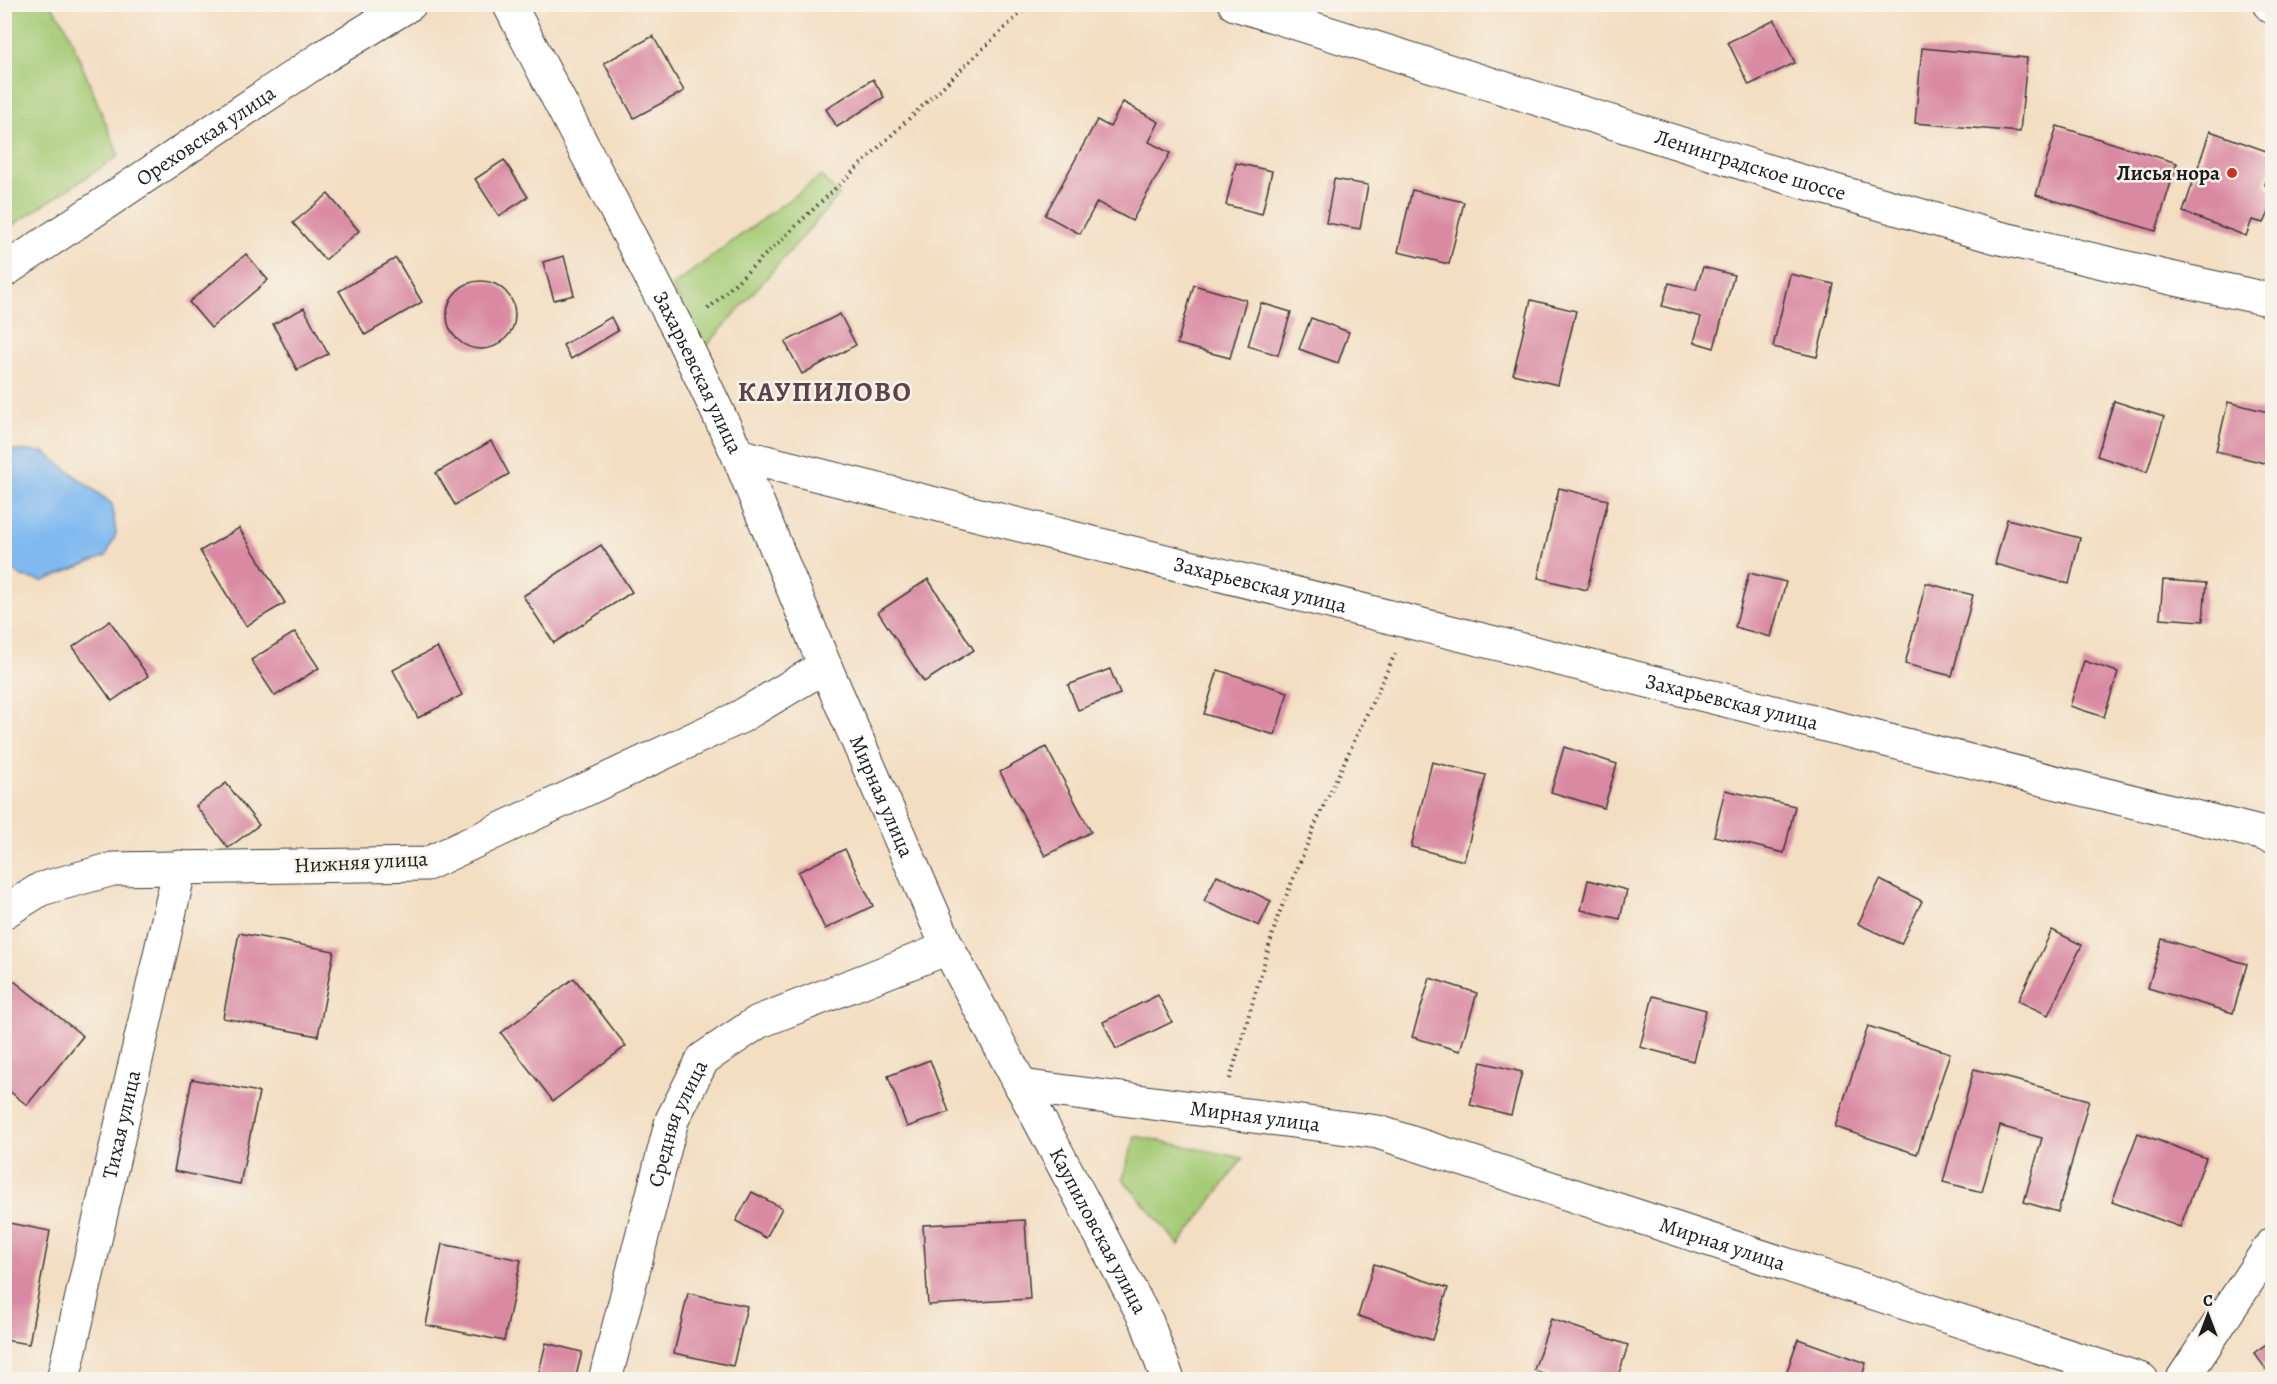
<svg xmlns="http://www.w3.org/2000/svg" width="2277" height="1384" viewBox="0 0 2277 1384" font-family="Alegreya,serif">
  <rect width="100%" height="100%" fill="#f7f3e8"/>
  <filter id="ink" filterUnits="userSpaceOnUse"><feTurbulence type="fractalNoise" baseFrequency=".0167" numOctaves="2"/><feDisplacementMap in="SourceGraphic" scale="12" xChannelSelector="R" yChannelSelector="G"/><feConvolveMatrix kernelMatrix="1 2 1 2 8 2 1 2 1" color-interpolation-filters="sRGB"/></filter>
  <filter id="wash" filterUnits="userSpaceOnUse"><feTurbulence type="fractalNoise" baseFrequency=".008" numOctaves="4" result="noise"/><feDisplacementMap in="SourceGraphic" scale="24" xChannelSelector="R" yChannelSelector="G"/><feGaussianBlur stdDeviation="1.35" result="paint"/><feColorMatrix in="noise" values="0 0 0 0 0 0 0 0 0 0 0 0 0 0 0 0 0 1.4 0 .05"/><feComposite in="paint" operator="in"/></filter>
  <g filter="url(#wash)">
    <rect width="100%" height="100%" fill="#f3dec2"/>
    <!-- green -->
    <g fill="#a5cb76" stroke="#607449" stroke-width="1.5">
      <path d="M5,4L51,5L66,26L119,156L5,230Z"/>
      <path d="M821,176L839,195L704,349L672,286Z"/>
      <path d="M1135,1136L1243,1158L1179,1245L1123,1179Z"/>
    </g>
    <!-- water -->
    <path fill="#7fb9f0" stroke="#4e6a86" stroke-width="1.5" d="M5,450L44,452L112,504L116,534L106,556L43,581L22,577L5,564Z"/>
    <g id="blocks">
      <!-- building -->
      <g fill="#d98aa2">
        <path d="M1775,20L1795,63L1749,85L1728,42Z"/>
        <path d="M653,36L684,91L634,118L604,63Z"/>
        <path d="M1922,48L2027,58L2020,132L1915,123Z"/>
        <path d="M873,79L884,97L837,127L826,109Z"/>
        <path d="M1123,102L1159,122L1149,142L1170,153L1132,221L1097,202L1080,234L1045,215L1097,120L1110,127Z"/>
        <path d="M2057,126L2177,163L2156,231L2036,195Z"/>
        <path d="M2210,131L2272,153V161L2265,185L2272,190V206L2264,223L2252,220L2246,236L2183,212Z"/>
        <path d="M504,160L528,197L499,216L475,179Z"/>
        <path d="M1236,163L1272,171L1262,214L1226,205Z"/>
        <path d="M1334,179L1368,185L1360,229L1326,223Z"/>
        <path d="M1412,190L1464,202L1449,264L1398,252Z"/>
        <path d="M328,194L359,231L325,260L293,223Z"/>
        <path d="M246,254L268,280L211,328L189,302Z"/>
        <path d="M564,256L574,295L554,300L543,262Z"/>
        <path d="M396,258L422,302L365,335L339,291Z"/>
        <path d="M1703,267L1734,275L1714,348L1694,342L1701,317L1662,306L1669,283L1696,290Z"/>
        <path d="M1790,274L1834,284L1817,357L1773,347Z"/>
        <circle cx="481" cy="315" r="34"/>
        <path d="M1194,285L1246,300L1230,358L1177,344Z"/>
        <path d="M1531,300L1576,311L1558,385L1513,374Z"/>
        <path d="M1261,303L1291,312L1278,355L1248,346Z"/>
        <path d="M304,308L328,354L297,370L273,324Z"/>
        <path d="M840,314L856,345L802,374L785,342Z"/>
        <path d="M611,317L618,331L571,359L563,345Z"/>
        <path d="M1311,318L1349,332L1338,363L1299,349Z"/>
        <path d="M2114,401L2164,417L2147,472L2097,456Z"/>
        <path d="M2228,402L2272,413V465L2216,451Z"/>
        <path d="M491,441L509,474L455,505L436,473Z"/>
        <path d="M1559,488L1608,500L1587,590L1538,578Z"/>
        <path d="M2007,519L2080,538L2069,584L1995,564Z"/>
        <path d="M239,528L285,603L246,626L200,551Z"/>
        <path d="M601,545L632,592L554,643L523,596Z"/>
        <path d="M1749,573L1786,582L1771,637L1735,627Z"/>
        <path d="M928,579L974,650L924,682L878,612Z"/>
        <path d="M2163,580L2206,583L2203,621L2160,618Z"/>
        <path d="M1926,583L1973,595L1952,676L1905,664Z"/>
        <path d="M110,621L148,676L112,701L73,647Z"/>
        <path d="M295,632L319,668L275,696L251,660Z"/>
        <path d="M437,647L462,695L418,718L393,670Z"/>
        <path d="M2084,661L2118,672L2104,717L2070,706Z"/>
        <path d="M1110,669L1120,694L1078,710L1068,685Z"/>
        <path d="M1218,670L1288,692L1275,735L1204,714Z"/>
        <path d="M1046,747L1091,832L1045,856L1000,772Z"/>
        <path d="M1564,747L1617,764L1604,808L1551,792Z"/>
        <path d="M1432,762L1486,775L1464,861L1411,847Z"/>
        <path d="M226,783L259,825L228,848L196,806Z"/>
        <path d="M1725,790L1795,806L1784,853L1714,836Z"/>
        <path d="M845,849L873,906L825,929L798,872Z"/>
        <path d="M1217,875L1271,901L1259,926L1204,901Z"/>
        <path d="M1588,880L1627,890L1620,919L1581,910Z"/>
        <path d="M1880,880L1922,901L1901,944L1858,924Z"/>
        <path d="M2052,930L2082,945L2048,1015L2018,1001Z"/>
        <path d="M239,933L334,951L318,1036L223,1018Z"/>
        <path d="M2162,939L2247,964L2233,1013L2148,988Z"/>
        <path d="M574,978L626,1046L553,1101L501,1033Z"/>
        <path d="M1430,978L1477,993L1460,1051L1412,1037Z"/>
        <path d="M14,981L83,1036L27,1105L4,1087V992Z"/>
        <path d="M1158,995L1172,1022L1116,1049L1103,1022Z"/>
        <path d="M1653,996L1706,1010L1693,1061L1640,1047Z"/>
        <path d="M1868,1026L1950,1053L1917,1154L1835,1127Z"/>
        <path d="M930,1060L949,1112L907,1127L888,1076Z"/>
        <path d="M1481,1062L1522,1072L1511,1115L1470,1105Z"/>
        <path d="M1974,1069L2089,1100L2058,1212L2024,1202L2042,1138L2000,1126L1982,1192L1943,1182Z"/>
        <path d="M192,1079L259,1092L240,1184L174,1171Z"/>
        <path d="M2138,1133L2206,1158L2180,1227L2112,1202Z"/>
        <path d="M752,1192L782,1208L766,1238L736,1221Z"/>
        <path d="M1025,1220L1030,1299L928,1305L923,1225Z"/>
        <path d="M4,1222L50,1231L29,1344L4,1340Z"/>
        <path d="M442,1244L521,1260L504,1341L426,1325Z"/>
        <path d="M1374,1264L1448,1288L1432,1340L1358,1316Z"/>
        <path d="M688,1293L747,1306L733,1366L674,1353Z"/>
        <path d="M1551,1319L1628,1345L1617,1380H1561L1534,1370Z"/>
        <path d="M1798,1339L1866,1363L1861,1380H1800L1786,1374Z"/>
        <path d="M2272,1340V1377L2254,1353Z"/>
        <path d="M546,1343L582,1352L575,1380H537Z"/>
      </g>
    </g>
  </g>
  <g filter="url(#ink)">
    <use href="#blocks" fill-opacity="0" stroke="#3c3935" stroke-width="1.5"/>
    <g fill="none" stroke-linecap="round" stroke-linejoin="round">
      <!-- minor casing -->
      <g stroke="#3c3935" stroke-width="35">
        <g id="minor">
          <path id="s1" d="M509,4L681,335L738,455L825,666L948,948L1147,1322L1168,1380"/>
          <path id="s2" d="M1235,4L1787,177L1996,237L2166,277L2272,300"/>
          <path id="s3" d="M4,271L323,57L410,4"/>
          <path id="s4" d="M738,455L2272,836"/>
          <path d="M4,912L41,889L113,869L427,864L740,717L825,666"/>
          <path id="s5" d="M1021,1086L1378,1132L2142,1380"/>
          <path id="s6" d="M63,1380L180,867"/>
          <path id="s7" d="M605,1380L672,1120L703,1059L758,1022L948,948"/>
          <path d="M2182,1380L2272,1244"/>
        </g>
      </g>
      <!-- primary casing -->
      <g stroke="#3c3935" stroke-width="35">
        <path id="primary" d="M2269,4L2272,7"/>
      </g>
      <!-- path -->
      <g stroke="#3c3935" stroke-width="4" stroke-dasharray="1.5 4.5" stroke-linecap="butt">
        <path d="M708,309L1030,4"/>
        <path d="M1230,1079L1278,916L1318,818L1395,654"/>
      </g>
      <!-- minor -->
      <use href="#minor" stroke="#fff" stroke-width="33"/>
      <!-- primary -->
      <use href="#primary" stroke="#fff" stroke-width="33"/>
    </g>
  </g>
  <!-- markers -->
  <circle fill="#c8321e" stroke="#f7f3e8" stroke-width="2" cx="2232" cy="173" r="6"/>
  <g text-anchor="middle" stroke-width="5" stroke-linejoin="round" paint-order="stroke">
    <!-- street labels -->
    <g font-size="21" fill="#1c1c1c" stroke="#f7f3e8">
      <text dy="7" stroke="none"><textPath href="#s3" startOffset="243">Ореховская улица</textPath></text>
      <text dy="7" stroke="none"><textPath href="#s2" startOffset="540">Ленинградское шоссе</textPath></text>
      <text dy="7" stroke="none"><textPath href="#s1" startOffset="414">Захарьевская улица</textPath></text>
      <text dy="7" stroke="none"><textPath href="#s4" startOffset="538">Захарьевская улица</textPath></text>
      <text dy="7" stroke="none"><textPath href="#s4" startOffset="1024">Захарьевская улица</textPath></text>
      <text dy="7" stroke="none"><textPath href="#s1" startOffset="876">Мирная улица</textPath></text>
      <text transform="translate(361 862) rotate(-3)" y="7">Нижняя улица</text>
      <text dy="7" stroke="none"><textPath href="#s5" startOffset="236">Мирная улица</textPath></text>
      <text dy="7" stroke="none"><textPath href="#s6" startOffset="262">Тихая улица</textPath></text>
      <text dy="7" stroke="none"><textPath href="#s7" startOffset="267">Средняя улица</textPath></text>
      <text dy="7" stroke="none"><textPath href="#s1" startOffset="1362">Каупиловская улица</textPath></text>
      <text dy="7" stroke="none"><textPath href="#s5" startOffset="722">Мирная улица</textPath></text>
    </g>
    <!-- poi labels -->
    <g font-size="21" font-weight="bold" fill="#1c1c1c" stroke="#f7f3e8" text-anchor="end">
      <text x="2220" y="180">Лисья нора</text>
    </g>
    <!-- district labels -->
    <g font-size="27" font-weight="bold" letter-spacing="1.5" fill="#5e424b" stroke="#f7f3e8">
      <text x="825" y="401">КАУПИЛОВО</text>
    </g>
  </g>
  <!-- margin -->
  <rect width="2277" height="1384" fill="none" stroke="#f7f3e8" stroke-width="24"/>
  <!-- north arrow -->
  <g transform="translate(2208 1315)" stroke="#f7f3e8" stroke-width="4.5" paint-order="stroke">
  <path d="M0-4.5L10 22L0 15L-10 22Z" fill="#1c1c1c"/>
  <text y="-9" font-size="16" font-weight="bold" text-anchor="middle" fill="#1c1c1c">С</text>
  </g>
</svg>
